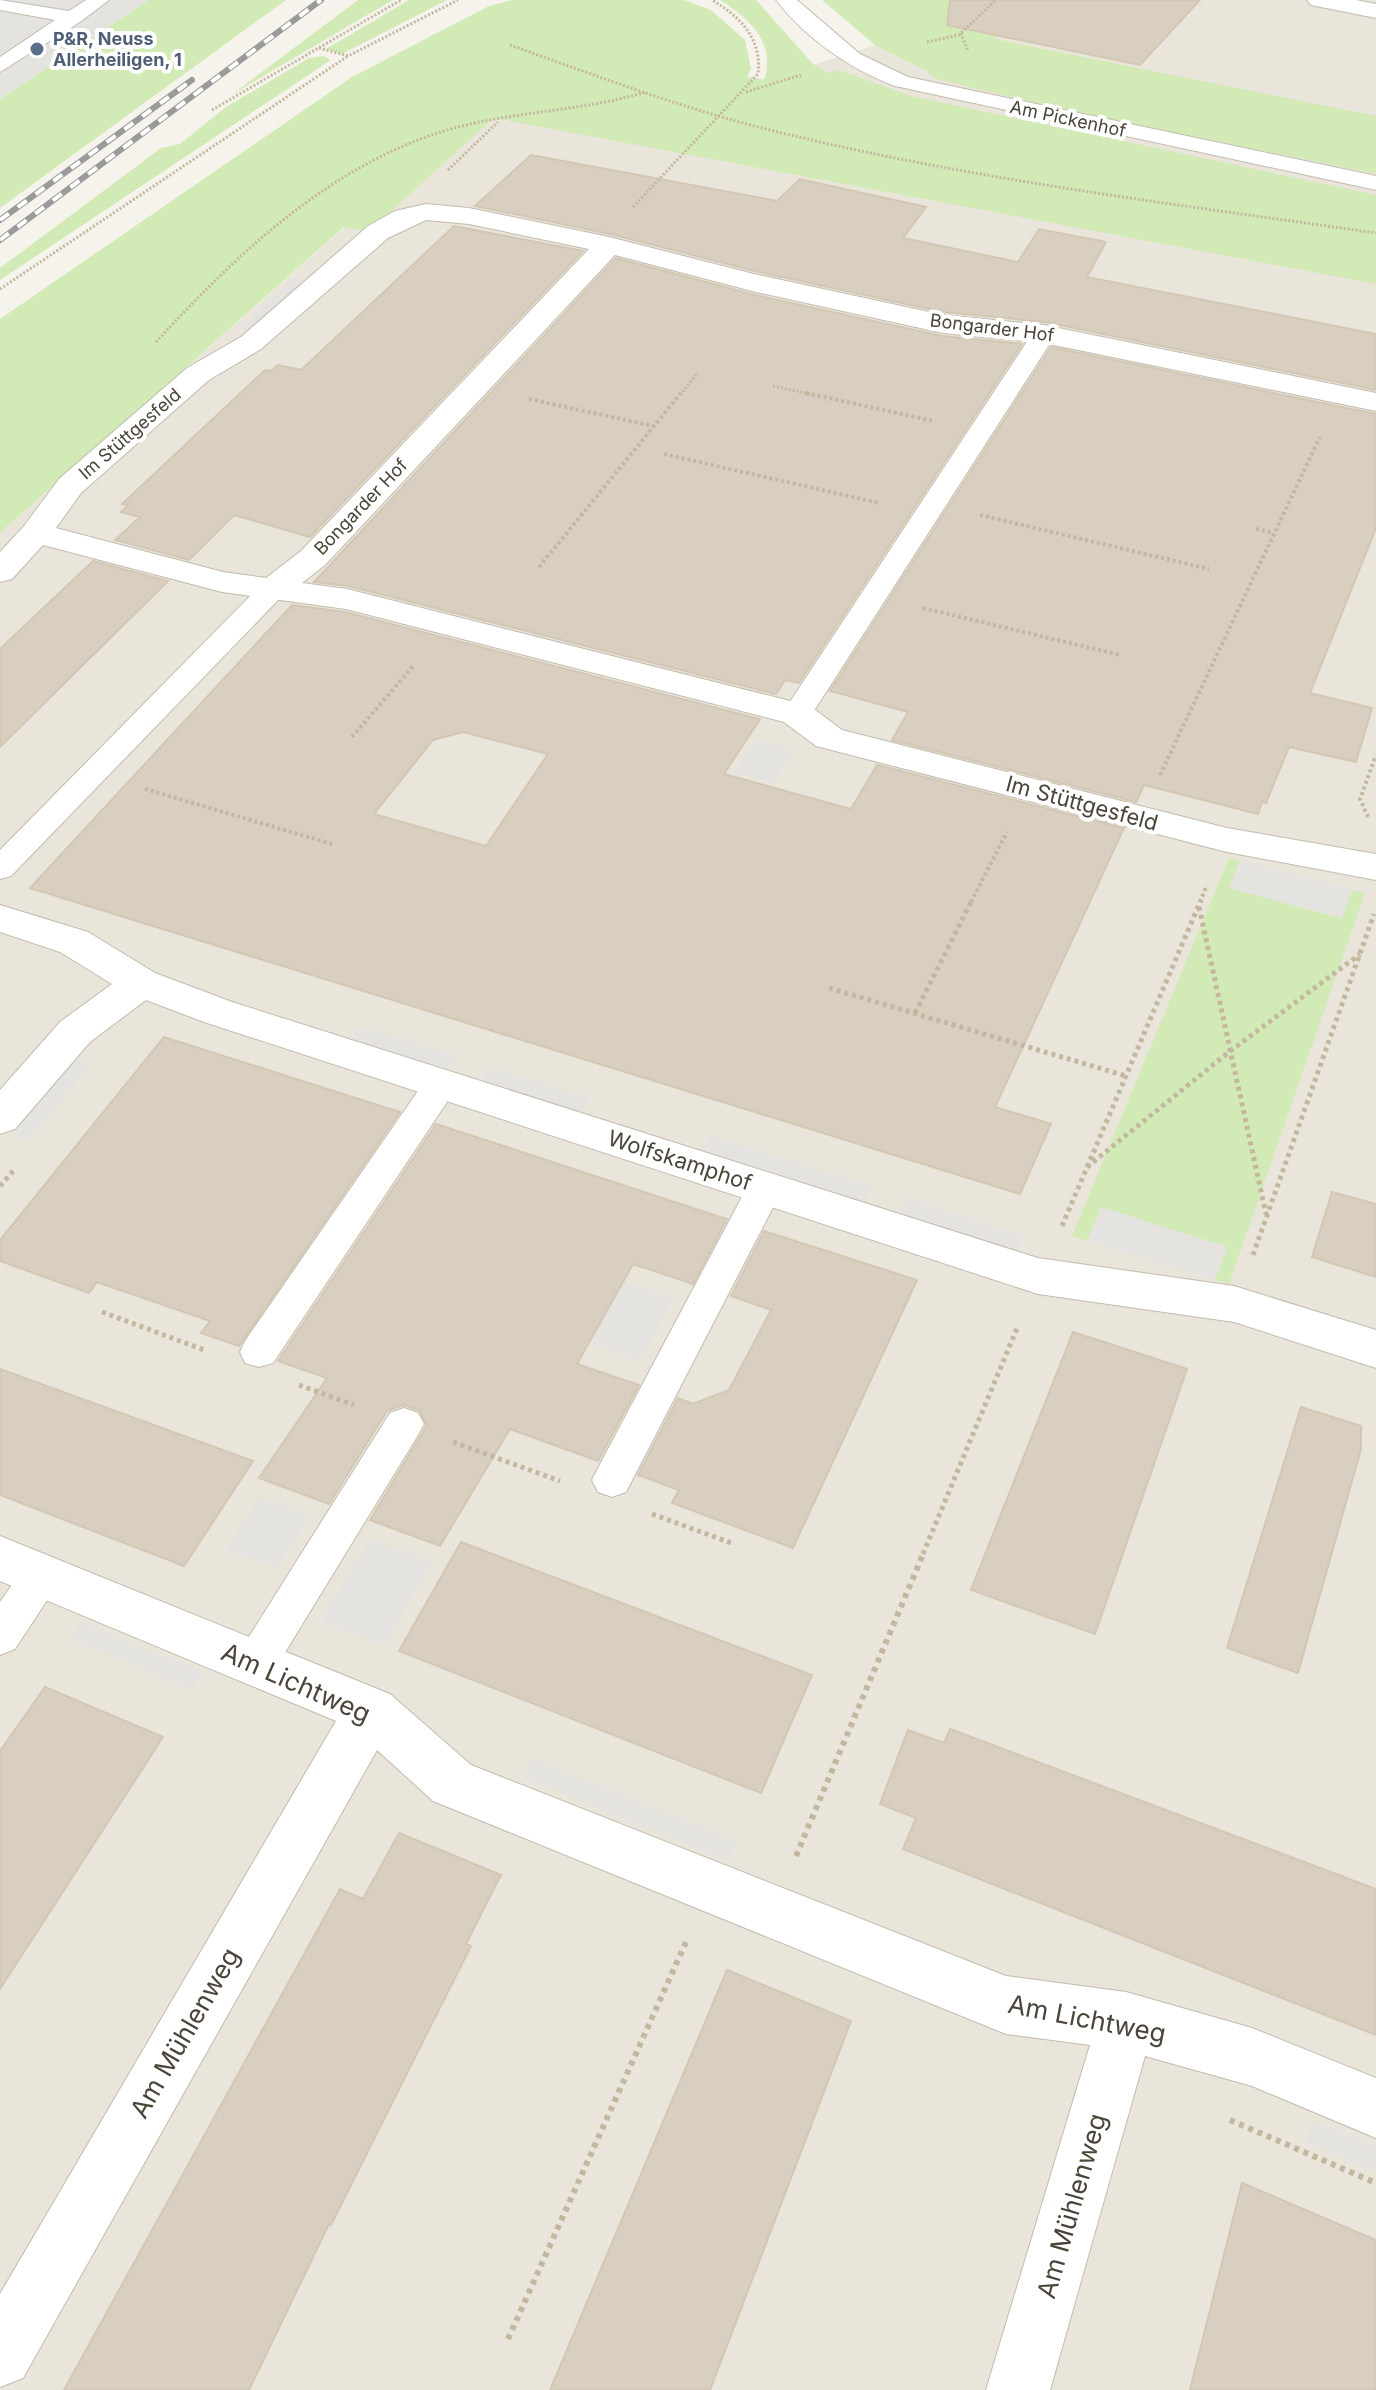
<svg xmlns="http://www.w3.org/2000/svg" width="1376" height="2390" viewBox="0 0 1376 2390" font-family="Inter,sans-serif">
  <rect width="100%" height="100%" fill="#f6f3ec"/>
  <!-- residential -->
  <path fill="#eae5da" d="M986,0H1376V2390H0V533L345,227L368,232L494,118L746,77L767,80L875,45L949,30Z"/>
  <!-- green -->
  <g fill="#d2eab5">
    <path d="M148,0H286L0,208V99Z"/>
    <path d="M358,0H393L231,95Z"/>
    <path d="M409,0H447L342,54L326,49Z"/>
    <path d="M512,0H684L711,10L745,40L751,69L747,77L764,80C776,43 751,20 720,0H756L813,64L828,73L838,70L911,96L1376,195V284L494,118L368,232L344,227L0,533V319L352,77L489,6Z"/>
    <path d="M822,0H1033L994,39L1376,116V174L1066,110L936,79L927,71L875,45Z"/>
    <path d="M323,56L331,60L0,280V268L161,148L180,144L226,107L309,58Z"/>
    <path d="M1229,858L1240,861L1229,888L1341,918L1352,890L1365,893L1229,1284L1215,1280L1227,1247L1102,1208L1087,1241L1072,1236Z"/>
  </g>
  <!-- parking -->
  <g fill="#e5e3e0">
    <path d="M0,0H148L0,99Z"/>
    <path d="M294,278L305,281L248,332L237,330Z"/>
    <path d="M755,739L795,750L774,783L734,772Z"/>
    <path d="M1240,861L1352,890L1342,918L1229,888Z"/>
    <path d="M360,1026L457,1056L448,1070L350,1039Z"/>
    <path d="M76,1057L93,1063L28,1140L11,1134Z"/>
    <path d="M490,1067L591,1099L582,1113L481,1080Z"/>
    <path d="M710,1136L871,1186L864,1202L703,1151Z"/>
    <path d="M907,1198L1024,1237L1017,1251L899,1214Z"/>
    <path d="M1101,1207L1227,1247L1215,1280L1087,1241Z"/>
    <path d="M624,1282L673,1299L640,1361L589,1343Z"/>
    <path d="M259,1497L310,1516L277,1568L226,1549Z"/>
    <path d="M370,1539L432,1562L384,1646L321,1621Z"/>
    <path d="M80,1623L205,1672L193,1689L70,1639Z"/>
    <path d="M532,1759L737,1842L728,1861L523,1777Z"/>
    <path d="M1312,2120L1376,2147V2172L1306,2143Z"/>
  </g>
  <!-- building -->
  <g fill="#d8cfc1" stroke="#d3c7b4" stroke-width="2" fill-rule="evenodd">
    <path d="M950,0H1200L1140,65L947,25Z"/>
    <path d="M531,155L777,201L800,179L926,207L903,238L1018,262L1039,229L1106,242L1087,277L1376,334V390L1045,322L943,312L759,272L610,234L475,206Z"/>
    <path d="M454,226L583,251L310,537L234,515L189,560L115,540L140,517L121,512L128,505L122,504L265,370L271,371L278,365L301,370Z"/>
    <path d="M616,258L755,295L942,336L1022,344L799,683L785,680L776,694L348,586L314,582Z"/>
    <path d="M1051,347L1376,414V528L1310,693L1372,708L1356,762L1289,747L1266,803L1262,802L1258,814L1144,785L1136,802L892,740L908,712L830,691Z"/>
    <path d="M93,561L168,581L0,747V649Z"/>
    <path d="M292,605L345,612L760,719L724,774L851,809L877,765L1124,828L995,1107L1051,1124L1020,1194L30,888ZM463,732L548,754L486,846L374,814L433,740Z"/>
    <path d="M164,1037L400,1112L239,1346L201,1333L210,1321L97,1282L89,1293L0,1261V1240Z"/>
    <path d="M436,1124L727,1219L693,1284L633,1264L577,1364L639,1385L598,1461L510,1429L440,1546L370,1520L427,1425L419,1410L403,1405L387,1411L329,1504L259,1478L327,1378L278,1361Z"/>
    <path d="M1332,1192L1376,1204V1277L1312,1257Z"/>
    <path d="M764,1231L917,1280L793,1548L672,1503L679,1490L638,1475L678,1398L693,1404L729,1390L771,1310L731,1296Z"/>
    <path d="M1073,1332L1187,1369L1095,1634L971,1590Z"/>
    <path d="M0,1369L253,1461L184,1566L0,1495Z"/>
    <path d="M1301,1407L1361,1426V1449L1298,1673L1227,1648Z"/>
    <path d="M461,1542L812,1675L761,1793L399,1651Z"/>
    <path d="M45,1687L163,1737L0,1989V1751Z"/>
    <path d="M950,1729L1376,1889V2035L903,1849L916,1818L880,1804L908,1730L944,1743Z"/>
    <path d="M399,1833L501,1875L466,1944L471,1946L331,2225L329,2224L249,2390H64L340,1889L363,1899Z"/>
    <path d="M727,1970L851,2021L710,2390H550Z"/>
    <path d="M1242,2183L1376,2240V2390H1190Z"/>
  </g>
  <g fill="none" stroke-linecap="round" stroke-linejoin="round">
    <!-- lane casing -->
    <g stroke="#c2bbae" stroke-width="2">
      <g id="lane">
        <path d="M0,0L69,11L86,0H109L80,22L0,72V57L55,20L0,10Z"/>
        <path d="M776,0H797L860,54L908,77L1376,176V190L895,86C850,69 806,39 776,0Z"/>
        <path d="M1044,327L1052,329L1056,334L812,714L807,720L797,723L787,720L782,714L1032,334L1036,329Z"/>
        <path d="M273,581L283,583L287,589L283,595L11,876L0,879V850L263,583Z"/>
        <path d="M441,1072L453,1075L458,1084L453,1093L273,1363L259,1367L245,1363L240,1352L245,1341L429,1075Z"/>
        <path d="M765,1174L778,1178L783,1188L626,1492L612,1497L598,1492L592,1480L598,1468L752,1178Z"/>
        <path d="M404,1408L418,1413L424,1424L418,1435L270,1677L255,1683L240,1677L234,1664L240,1651L390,1413Z"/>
        <path d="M42,1558L57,1563L63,1576L15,1649L0,1655V1602L27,1563Z"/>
      </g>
    </g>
    <!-- street casing -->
    <g stroke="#c2bbae" stroke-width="2">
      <g id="street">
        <path d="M1307,0H1356L1376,4V18L1311,5Z"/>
        <path d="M426,204L469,208L609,237L758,275L943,315L1044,325L1376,393V411L1044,343L943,333L756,292L615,255L325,565L302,583L347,589L810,706L842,730L1227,828L1376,854V880L1227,852L816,746L784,722L346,609L222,592L43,545L12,579L0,582V552L24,526L59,479L187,368L241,337L368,226L395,211ZM426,220L469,224L589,249L301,551L266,578L223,572L56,528L81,493L209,380L261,349L388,238Z"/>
        <path d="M0,905L88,932L155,973L232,1002L1038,1258L1234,1286L1376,1330V1368L1234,1322L1038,1294L204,1022L146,1000L90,1042L15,1129L0,1134V1090L60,1022L112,984L60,952L0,932Z"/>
        <path d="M0,1536L390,1694L471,1765L1006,1976L1126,1992L1252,2028L1376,2078V2138L1252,2086L1145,2056L1050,2390H986L1090,2045L1006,2034L433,1801L377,1750L23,2378L0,2387V2294L336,1721L0,1581Z"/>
      </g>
    </g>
    <!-- path-far3 -->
    <g stroke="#c4b79f" stroke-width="3" stroke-dasharray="2 2" stroke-linecap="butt">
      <path d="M961,33L968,51"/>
      <path d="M927,42L959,35L996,0"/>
      <path d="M510,45C597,76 684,109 774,131C972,180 1175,204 1376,233"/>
      <path d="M319,48L348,56L458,0"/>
      <path d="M746,92L801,75"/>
      <path d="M212,110L401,0"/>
      <path d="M448,170L498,122"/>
      <path d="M633,207L758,74C762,39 741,17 712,0"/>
      <path d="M0,289L348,56"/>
      <path d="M156,342C239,252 333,162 454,128C517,111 583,111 646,92"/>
      <path d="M773,386L815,395"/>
      <path d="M680,395L698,373"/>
    </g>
    <!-- path-far2 -->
    <g stroke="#c4b79f" stroke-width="4" stroke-dasharray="3 3" stroke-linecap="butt">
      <path d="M806,393L933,421"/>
      <path d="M529,399L653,426"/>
      <path d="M664,454L879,503"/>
      <path d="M980,515L1209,569"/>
      <path d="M1256,529L1274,533"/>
      <path d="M539,567L681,393"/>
      <path d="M923,608L1120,655"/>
      <path d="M352,737L414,665"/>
      <path d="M1160,775L1320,437"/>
      <path d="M145,789L332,844"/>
      <path d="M1368,817L1360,799L1376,755"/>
      <path d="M971,902L1007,832"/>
      <path d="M1200,902L1207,885"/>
    </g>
    <!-- path-far1 -->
    <g stroke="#c4b79f" stroke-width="5" stroke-dasharray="4 4" stroke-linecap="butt">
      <path d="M1199,907L1266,1214"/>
      <path d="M829,988L1126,1076"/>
      <path d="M915,1013L972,900"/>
      <path d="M1087,1167L1229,1052L1360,954"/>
      <path d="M0,1186L14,1170"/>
      <path d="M1062,1226L1201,900"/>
      <path d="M1253,1255L1374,914"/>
      <path d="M102,1312L207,1351"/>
      <path d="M299,1385L354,1405"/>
      <path d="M453,1442L560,1481"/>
      <path d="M652,1514L734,1544"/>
      <path d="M923,1554L1018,1326"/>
    </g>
    <!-- path -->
    <g stroke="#c4b79f" stroke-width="6" stroke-dasharray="5 5" stroke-linecap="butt">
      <path d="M796,1856L924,1552"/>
      <path d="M1230,2120L1376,2183"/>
      <path d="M508,2339L686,1942"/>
    </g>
    <!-- lane -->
    <use href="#lane" fill="#fff" fill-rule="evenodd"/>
    <!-- street -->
    <use href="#street" fill="#fff" fill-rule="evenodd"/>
    <!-- rail casing -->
    <g stroke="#9a9a9a" stroke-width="6">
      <g id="rail">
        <path d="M0,220L192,80"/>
        <path d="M0,240L321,0"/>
      </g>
    </g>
    <!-- rail -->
    <use href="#rail" stroke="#fff" stroke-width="4" stroke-dasharray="11" stroke-linecap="butt"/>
  </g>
  <!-- markers -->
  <circle fill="#5c6f8a" stroke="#fff" stroke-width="3" cx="37" cy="49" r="8"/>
  <g text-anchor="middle" stroke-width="8" stroke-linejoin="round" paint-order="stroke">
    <!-- far-service labels -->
    <g font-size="18" font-weight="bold" fill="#4e5e75" stroke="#fff" text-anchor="start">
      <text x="53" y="45">P&amp;R, Neuss<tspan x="53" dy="21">Allerheiligen, 1</tspan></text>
    </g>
    <!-- far-street labels -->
    <g font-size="18" fill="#4b4439" stroke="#fff">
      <text transform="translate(1068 119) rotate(12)" y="6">Am Pickenhof</text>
      <text transform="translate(992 328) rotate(7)" y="6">Bongarder Hof</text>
      <text transform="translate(130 434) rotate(-41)" y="6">Im Stüttgesfeld</text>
      <text transform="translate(361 507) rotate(-46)" y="6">Bongarder Hof</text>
    </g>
    <!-- street labels -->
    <g font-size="22" fill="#4b4439" stroke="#fff">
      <text transform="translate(1082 803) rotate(15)" y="8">Im Stüttgesfeld</text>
      <text transform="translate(680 1160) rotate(18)" y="8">Wolfskamphof</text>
    </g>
    <!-- near-street labels -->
    <g font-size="26" fill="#4b4439" stroke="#fff">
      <text transform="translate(296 1683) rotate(24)" y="9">Am Lichtweg</text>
      <text transform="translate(1087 2019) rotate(11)" y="9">Am Lichtweg</text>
      <text transform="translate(185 2033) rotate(-60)" y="9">Am Mühlenweg</text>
      <text transform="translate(1072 2206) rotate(-74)" y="9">Am Mühlenweg</text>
    </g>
  </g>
</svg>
